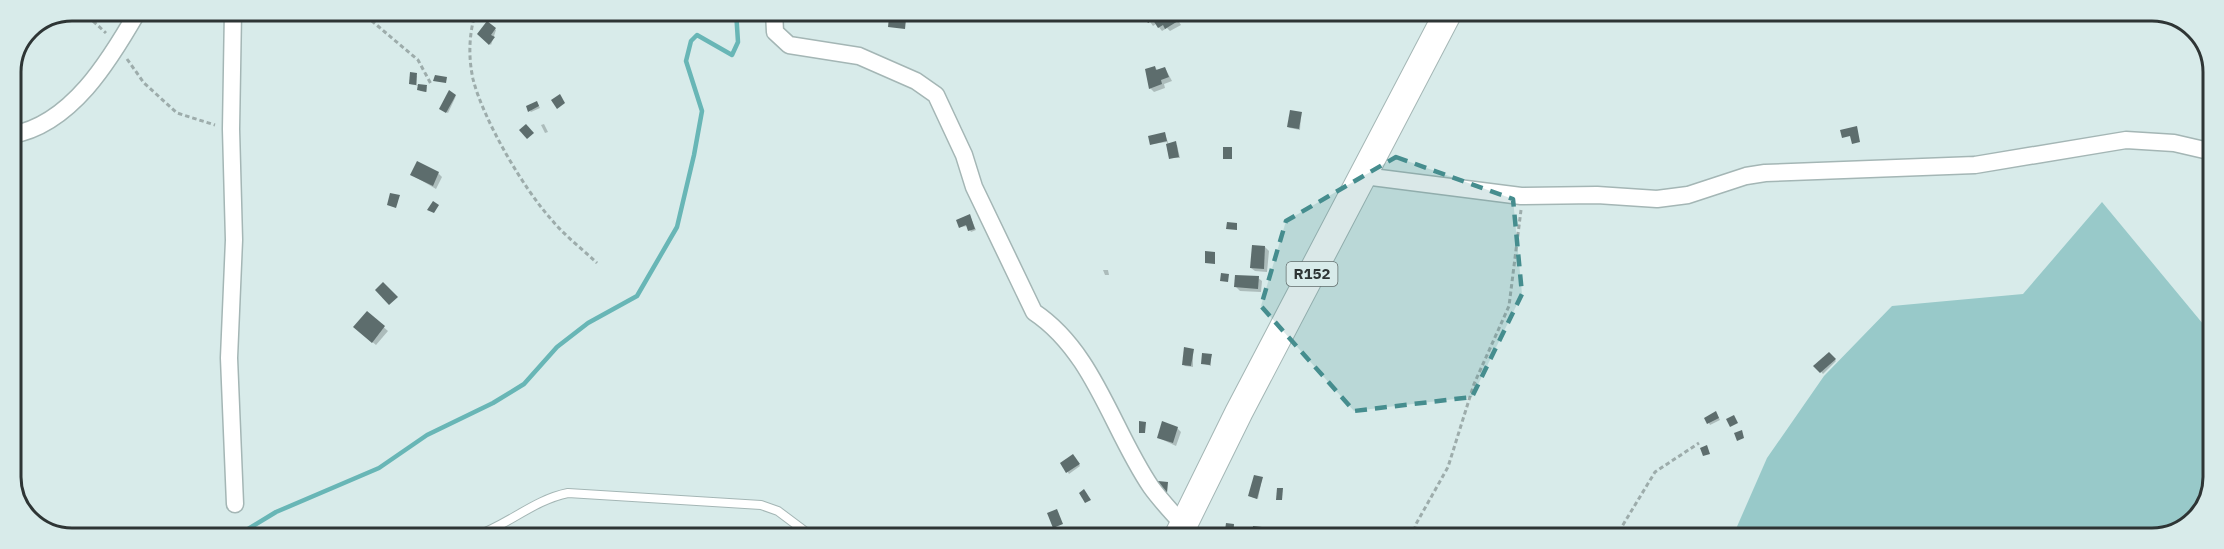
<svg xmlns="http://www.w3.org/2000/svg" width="2224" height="549" viewBox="0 0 2224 549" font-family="'IBM Plex Sans',sans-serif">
  <rect width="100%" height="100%" fill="#d8ebea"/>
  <!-- green -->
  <path fill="#98c9c9" d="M2102,202L2213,336L2212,490L2192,524L2153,538H1732L1767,458L1824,376L1892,306L2023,294Z"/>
  <!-- shadow -->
  <g fill="#0003">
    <path d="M1142,11H1172L1181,25L1170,31L1167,28L1162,31L1156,24L1153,26Z"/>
    <path d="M487,23L496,30L491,45L479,34Z"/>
    <path d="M1155,67L1158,71L1165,68L1172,81L1164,84L1165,88L1154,92L1150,88Z"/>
    <path d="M417,75V85L427,87V92L420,91L419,86L410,84Z"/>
    <path d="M456,96L448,113L442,110Z"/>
    <path d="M538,104L540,108L531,112L530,111Z"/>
    <path d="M1301,114L1300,130L1290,128L1288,127Z"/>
    <path d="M544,124L548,132L545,133L541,125Z"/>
    <path d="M1165,134L1169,145H1177L1180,158H1171L1167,142L1152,144Z"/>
    <path d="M438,173L442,177L436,189L412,175Z"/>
    <path d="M970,216L976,230L971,232L968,226L960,227Z"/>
    <path d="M1265,247L1269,251L1267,272L1255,271L1251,268Z"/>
    <path d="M1103,270H1108L1109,275H1105Z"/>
    <path d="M1258,278L1262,281L1261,292L1240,291L1236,287Z"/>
    <path d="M367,313L388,331L376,345L359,331Z"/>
    <path d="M1193,350V367L1185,366L1183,364Z"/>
    <path d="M1829,354L1836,361L1823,374L1816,366Z"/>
    <path d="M1211,356V366L1202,363Z"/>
    <path d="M1717,414L1720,420L1710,425L1706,418Z"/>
    <path d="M1177,428L1181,432L1176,446L1159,438Z"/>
    <path d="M1074,457L1080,466L1069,474L1062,463Z"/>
    <path d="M1262,478L1258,499L1252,497L1250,496Z"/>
  </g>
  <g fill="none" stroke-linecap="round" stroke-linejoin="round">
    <!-- stream -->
    <path stroke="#68b6b6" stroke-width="4.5" d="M235,537L276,512L379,468L427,435L493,403L524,384L557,347L588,323L637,296L677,227L694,155L702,111L686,61L691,41L697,35L732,55L738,42L736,11"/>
  </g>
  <!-- building -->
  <g fill="#5d6d6d">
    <path d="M1140,11H1172L1178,21L1165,29L1163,25L1158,28L1153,20L1148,23Z"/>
    <path d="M889,17L906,19L905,29L888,27Z"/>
    <path d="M487,21L496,28L491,35L495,37L489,45L477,34Z"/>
    <path d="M1155,66L1156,70L1165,67L1169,77L1161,80L1162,84L1149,89L1145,69Z"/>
    <path d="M410,72L417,73L416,85L409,84Z"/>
    <path d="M435,75L447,77L446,83L433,81Z"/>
    <path d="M418,84L427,85L426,92L417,90Z"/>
    <path d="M449,90L456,95L446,113L439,109Z"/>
    <path d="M560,94L565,103L557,109L551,100Z"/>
    <path d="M537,101L539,106L528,112L526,106Z"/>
    <path d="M1290,110L1302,112L1299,129L1287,127Z"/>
    <path d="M526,124L534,133L527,139L519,130Z"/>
    <path d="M1857,126L1860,142L1852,144L1850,136L1842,138L1840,130Z"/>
    <path d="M1165,132L1167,141L1150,145L1148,136Z"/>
    <path d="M1176,141L1179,157L1169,159L1166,144Z"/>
    <rect x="1223" y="147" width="9" height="12"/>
    <path d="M417,161L439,172L433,186L410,175Z"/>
    <path d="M390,193L400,195L396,208L387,205Z"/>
    <path d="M433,201L439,205L434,213L427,210Z"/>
    <path d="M970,214L975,229L968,231L966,225L959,228L956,220Z"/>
    <path d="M1227,222L1237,223V230L1226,229Z"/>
    <path d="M1252,245L1265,246L1264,269L1250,268Z"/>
    <path d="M1205,251L1215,252V264L1205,263Z"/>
    <path d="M1221,273L1229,274L1228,282L1220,281Z"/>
    <path d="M1235,275L1259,276L1258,289L1234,287Z"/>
    <path d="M383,282L398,297L389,305L375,290Z"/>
    <path d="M367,311L385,326L372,343L353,327Z"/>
    <path d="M1184,347L1194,349L1191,366L1182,365Z"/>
    <path d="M1829,352L1836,359L1820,373L1813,366Z"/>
    <path d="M1202,353L1212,354L1210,365L1201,364Z"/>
    <path d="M1716,411L1719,418L1707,424L1704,418Z"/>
    <path d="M1734,415L1738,423L1730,427L1726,419Z"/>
    <path d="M1139,421L1146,422L1145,433H1139Z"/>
    <path d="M1162,421L1178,427L1173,443L1157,438Z"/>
    <path d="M1742,430L1744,438L1737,441L1734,433Z"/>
    <path d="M1707,445L1710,454L1703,456L1700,448Z"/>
    <path d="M1073,454L1080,464L1066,473L1060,463Z"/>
    <path d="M1254,475L1263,477L1257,499L1248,496Z"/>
    <path d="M1158,481L1168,482L1167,493L1157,492Z"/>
    <path d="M1277,488H1283L1282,500H1276Z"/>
    <path d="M1084,489L1091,500L1085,503L1079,493Z"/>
    <path d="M1057,509L1063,524L1053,528L1047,513Z"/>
    <path d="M1226,523L1234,524L1233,538H1224Z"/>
    <path d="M1253,526L1262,527V538H1252Z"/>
  </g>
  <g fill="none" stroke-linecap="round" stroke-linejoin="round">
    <!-- lane casing -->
    <g stroke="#a4b6b5" stroke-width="10">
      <path id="lane" d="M473,537C507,526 533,500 568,493L761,505L778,511L814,538"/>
    </g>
    <!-- street casing -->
    <g stroke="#a4b6b5" stroke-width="19">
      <g id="street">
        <path d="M233,11L231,129L234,240L229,358L235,504"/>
        <path d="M774,11L775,32L789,45L859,56L916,81L936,95L964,155L974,187L1034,312C1094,352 1112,430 1151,487C1161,501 1173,513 1184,526"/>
        <path d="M11,135C71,125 110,60 138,11"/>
        <path d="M1364,176L1521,196L1597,195L1657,199L1688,195L1746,176L1765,173L1975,165L2126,140L2174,143L2213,152"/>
      </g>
    </g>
    <!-- primary casing -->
    <g stroke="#a4b6b5" stroke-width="29">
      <path id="primary" d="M1177,538L1239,412L1449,11"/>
    </g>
    <!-- path -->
    <g stroke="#9dacab" stroke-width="3" stroke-dasharray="4.5 3" stroke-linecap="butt">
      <path d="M82,11L106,33"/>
      <path d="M360,11L418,60L431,84"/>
      <path d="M476,11C469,33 468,56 473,79C483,119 523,188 551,219C564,235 582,249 597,263"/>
      <path d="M127,59L144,83L177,113L215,125"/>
      <path d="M1412,538L1416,524L1448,467L1474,384L1509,306L1521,210"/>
      <path d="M1615,538L1655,472L1699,443"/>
    </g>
    <!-- lane -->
    <use href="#lane" stroke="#fff" stroke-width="8"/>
    <!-- street -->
    <use href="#street" stroke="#fff" stroke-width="16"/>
    <!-- primary -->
    <use href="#primary" stroke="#fff" stroke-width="27"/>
  </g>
  <!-- marked area -->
  <path fill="#458d8e" fill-opacity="0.2" stroke="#458d8e" stroke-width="4.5" stroke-dasharray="12 8" stroke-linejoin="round" d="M1396,157L1513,199L1522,294L1472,397L1354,411L1261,306L1286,221Z"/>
  <g text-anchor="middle" stroke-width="6" stroke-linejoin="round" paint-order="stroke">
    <!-- shield labels -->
    <rect fill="#d8ebea" stroke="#616c6b" stroke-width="1.5" x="1286.5" y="262" width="51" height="24" rx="4.5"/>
    <g font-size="15" font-weight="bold" fill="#2e3535">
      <text x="1312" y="279">R152</text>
    </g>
  </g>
  <!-- crop -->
  <path d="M0 0H2224V549H0ZM72 21H2152A51 51 0 0 1 2203 72V477A51 51 0 0 1 2152 528H72A51 51 0 0 1 21 477V72A51 51 0 0 1 72 21Z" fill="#d8ebea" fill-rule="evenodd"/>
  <path fill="none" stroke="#2e3535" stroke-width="3" d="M72 21H2152A51 51 0 0 1 2203 72V477A51 51 0 0 1 2152 528H72A51 51 0 0 1 21 477V72A51 51 0 0 1 72 21Z"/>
</svg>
